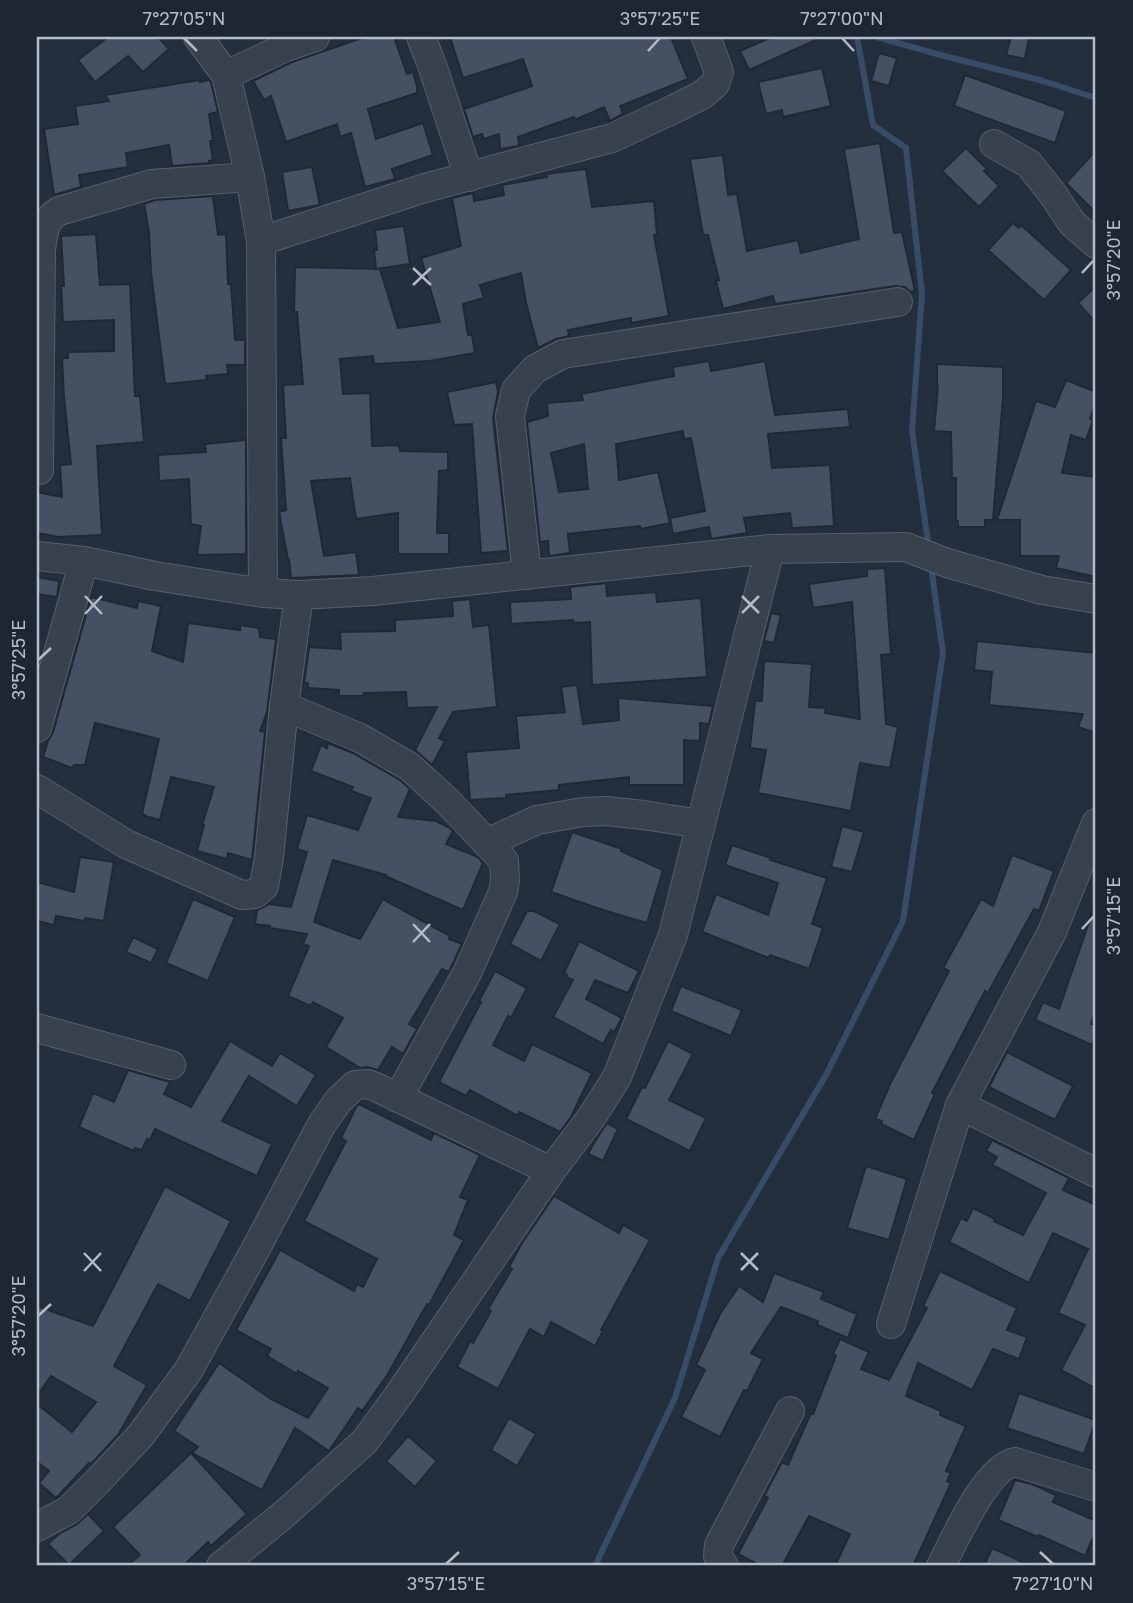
<svg xmlns="http://www.w3.org/2000/svg" width="1133" height="1603" viewBox="0 0 1133 1603" font-family="'Golos Text',sans-serif">
  <rect width="100%" height="100%" fill="#242f3e"/>
  <g fill="none" stroke-linecap="round" stroke-linejoin="round">
    <!-- stream -->
    <g stroke="#394c67" stroke-width="6">
      <path d="M857,37L873,125L906,148L922,294L912,431L929,549"/>
      <path d="M877,37L937,54L1043,81L1096,98"/>
      <path d="M595,1566L675,1398L718,1258L826,1075L903,921L943,653L931,566"/>
    </g>
  </g>
  <!-- building -->
  <g fill="#455162" stroke="#1f2835" stroke-width="2" fill-rule="evenodd">
    <path d="M108,37H158L169,49L143,72L128,56L95,82L78,60Z"/>
    <path d="M365,37H394L407,74L413,72L417,86V93L368,109L376,139L423,123L433,155L392,169L395,179L365,187L351,133L340,137L337,124L286,142L271,96L264,100L253,81L292,62Z"/>
    <path d="M450,37H671L688,79L620,106L623,114L610,121L604,107L575,120L574,117L518,137L519,146L500,149L499,134L484,139L482,134L473,137L464,109L532,86L523,59L463,78Z"/>
    <path d="M772,37H823L749,70L740,51Z"/>
    <path d="M1011,37H1029L1025,59L1006,55Z"/>
    <path d="M879,53L897,58L889,86L871,81Z"/>
    <path d="M822,68L831,106L783,117L782,110L766,114L758,82Z"/>
    <path d="M965,75L1066,111L1055,143L954,106Z"/>
    <path d="M200,80V82L209,80L211,82L218,112L209,114L213,141H210L213,160L209,161V163L172,166L169,145L126,153L128,167L79,175L81,187L54,195L44,129L78,124L75,106L109,101L105,95Z"/>
    <path d="M880,143L894,233L902,232L915,291L911,292L905,287L895,286L775,304L773,296L723,309L716,281L719,280L708,235H703L690,159L723,155L728,195L737,194L747,251L798,240L801,253L859,239L844,149Z"/>
    <path d="M966,148L987,169L984,171L999,186L979,207L942,171Z"/>
    <path d="M1096,150V213L1066,183Z"/>
    <path d="M312,167L320,205L288,211L282,172Z"/>
    <path d="M586,169L592,207L654,201L657,235H654L669,316L631,323V318L568,330L569,336L556,339L538,348L526,303L521,273L480,285L484,298L463,304L468,335H472L475,353L429,361L374,364L373,356L340,359L343,394L370,393L372,446L399,445L400,451L448,452V470L439,471L437,533H449V554H398V513L356,519L350,478L311,481L324,556L356,552L359,575L291,578L289,560H288L279,512L286,510L281,438H286L283,385L303,384L297,312H294L295,267L380,269L398,328L440,322L421,258L461,246L452,198L473,193L474,201L504,195L502,185L547,177L546,174Z"/>
    <path d="M213,196L218,235L226,234L228,284H231L235,340H245V365H227L228,374L206,376L207,380L165,384L151,273L149,232L144,204L155,200Z"/>
    <path d="M1013,223L1019,228L1021,225L1071,270L1044,300L988,250Z"/>
    <path d="M404,226L410,264L376,269L374,250H377L375,230Z"/>
    <path d="M96,234L100,285L130,284L135,396H140L144,442L97,446L102,535L59,537L37,533V492L62,497L60,465L71,464L64,397L62,358H68V352L114,351V320L63,322L61,286H64L61,236Z"/>
    <path d="M1096,286V323L1078,303Z"/>
    <path d="M709,361L711,371L765,361L775,415L848,409L850,427L768,434L772,468L830,465L834,526L792,528L790,513L744,518L747,533L711,539L709,527L673,534L670,518L705,511L691,438L684,439L683,431L616,444L619,480L658,472L670,523L641,529L640,526L568,534L570,553L549,556L548,541L540,542L527,422L548,416L547,403L583,400L581,394L674,376L673,367ZM584,444L588,489L559,492L551,453Z"/>
    <path d="M937,364L1003,367V398L993,520H985V527H958V521L956,520V478H952L951,432L934,431L938,386H937Z"/>
    <path d="M1066,380L1096,392V403L1090,419L1093,420L1086,440L1071,435L1062,473L1096,477V535L1094,560L1096,561V577L1056,568L1059,556H1020V520H997L1036,401L1055,407Z"/>
    <path d="M496,382L498,392L493,418L508,551L481,553L472,424L454,425L447,392Z"/>
    <path d="M246,440V554L197,555L201,526L191,524L189,479L159,481L158,455L206,452L205,444Z"/>
    <path d="M885,568L891,654L881,655L886,724L898,727L890,768L860,763L851,811L758,793L766,750L750,748L755,701H762L764,661L812,664L809,707L826,708L825,713L860,719L852,602L813,608L809,584L867,576V569Z"/>
    <path d="M37,577L59,581L57,597L37,594Z"/>
    <path d="M606,583L607,596L656,592L657,602L701,598L707,677L592,685L590,622L574,623L573,620L511,624L510,602L571,599L570,587Z"/>
    <path d="M91,597L137,608L138,601L161,606L152,651L183,662L188,623L240,630V625L259,628L260,637L276,639L267,712L260,731L265,732L252,860L228,853L227,859L197,851L204,825H202L214,787L171,777L160,820L145,816V815L142,814L159,739L95,723L85,765H74L72,768L43,757L48,741L53,732Z"/>
    <path d="M470,599L473,627L489,625L497,707L453,712L439,738L445,741L432,765L415,750L437,707L407,708L406,692L364,693L363,696H339V690L308,688V683H304L309,647L341,649L340,632L395,631V620L453,616L452,601Z"/>
    <path d="M771,613L781,615L774,643L764,641Z"/>
    <path d="M977,641L1096,653L1095,683H1096V733L1078,727L1083,714L989,705L992,672L974,670Z"/>
    <path d="M577,685L583,724L619,720L618,698L713,706L709,724L700,723V741L684,740V785H629V777L559,785V790L506,795V798L470,800L466,752L519,748L516,716L565,712L561,687Z"/>
    <path d="M328,743L353,753L400,780L410,789L398,817L436,821L450,828L453,831L446,844L478,857L483,863L463,910L385,876L386,875L333,860L314,922L360,939L383,899L450,936L449,939L462,944L449,972L442,969L409,1024L417,1029L403,1054L392,1047L378,1070L367,1067L360,1068L326,1047L343,1018L313,1002L311,1006L288,996L309,946L303,944L307,934L270,928V926L255,924L257,910L269,904L291,907L307,852L297,849L307,815L358,830L371,798L351,791L353,787L311,771L321,745L327,748Z"/>
    <path d="M842,826L864,832L852,872L831,867Z"/>
    <path d="M572,832L622,849L621,851L663,870L647,923L606,911L551,892Z"/>
    <path d="M732,845L771,858L770,860L827,878L812,924L823,928L809,969L770,955L769,958L702,932L716,894L768,915L778,883L725,865Z"/>
    <path d="M1012,855L1054,871L1039,911L1034,909L988,993L985,991L932,1093L935,1094L914,1140L881,1124L882,1121L875,1119L891,1082L949,971L943,968L981,899L993,906Z"/>
    <path d="M80,857L114,862L104,921L85,918L84,921L56,916L54,925L37,921V882L74,892Z"/>
    <path d="M193,899L235,917L208,981L166,963Z"/>
    <path d="M1094,908L1096,909V1009L1091,1024L1096,1026V1035L1092,1045L1035,1020L1043,1002L1059,1009Z"/>
    <path d="M527,911H534L560,924L541,961L510,944Z"/>
    <path d="M133,937L158,949L151,963L126,952Z"/>
    <path d="M579,941L639,971L628,993L595,980L586,999L622,1018L614,1032L611,1030L603,1044L553,1017L573,980L566,977L567,975L564,973Z"/>
    <path d="M495,971L527,988L511,1018L508,1016L493,1045L524,1061L532,1044L592,1073L571,1117L560,1132L519,1112L518,1116L470,1090L466,1096L439,1082L481,1002L479,1001Z"/>
    <path d="M681,986L742,1010L731,1036L671,1011Z"/>
    <path d="M230,1041L272,1066L280,1053L316,1075L297,1106L249,1076L222,1121L272,1144L257,1176L155,1129L150,1140L147,1139L142,1150L135,1148L134,1151L79,1127L93,1093L114,1102L128,1070L170,1082L164,1094L191,1107Z"/>
    <path d="M668,1041L693,1054L669,1100L706,1118L690,1151L626,1119L642,1087L645,1088Z"/>
    <path d="M1007,1052L1073,1086L1055,1120L989,1087Z"/>
    <path d="M359,1104L431,1140L434,1133L480,1155L460,1197L468,1200L454,1235L464,1240L429,1305L427,1304L388,1374L362,1411L358,1408L329,1451L295,1428L262,1490L192,1453L198,1447L174,1431L219,1363L271,1399L308,1418L328,1388L298,1371L297,1374L267,1356L271,1349L236,1330L280,1250L354,1291L357,1284L363,1287L377,1259L304,1221L346,1141L341,1138L356,1107Z"/>
    <path d="M607,1123L618,1129L603,1161L588,1154L595,1141Z"/>
    <path d="M992,1140L1069,1178L1063,1190L1096,1205V1389L1061,1370L1085,1325L1058,1313L1088,1249L1053,1233L1029,1283L949,1242L961,1218L967,1221L973,1208L995,1219L994,1221L1023,1235L1046,1193L992,1165L997,1157L986,1151Z"/>
    <path d="M866,1166L907,1179L889,1240L847,1228Z"/>
    <path d="M165,1186L231,1221L190,1301L158,1284L114,1366L147,1385L118,1435L91,1464L89,1463L56,1498L39,1483L49,1471L37,1462V1404L72,1432L96,1402L51,1376L37,1396V1306L93,1326L124,1267Z"/>
    <path d="M554,1196L619,1233L623,1225L650,1240L601,1330L603,1331L595,1346L551,1322L544,1337L530,1329L498,1389L457,1367L470,1341L473,1343L491,1311L488,1309L512,1269L509,1267L522,1243Z"/>
    <path d="M940,1271L1017,1308L1007,1330L1027,1337L1019,1359L993,1349L972,1390L918,1363L906,1396L941,1411L940,1415L966,1426L946,1471L951,1473L947,1481L951,1483L913,1566H835L850,1534L809,1516L782,1566H761L738,1554L768,1498L764,1496L782,1462L788,1465L811,1413L813,1414L836,1356L833,1354L840,1339L869,1352L861,1369L889,1380L927,1308L923,1306Z"/>
    <path d="M774,1273L824,1292L821,1299L857,1314L848,1338L817,1325L818,1321L781,1307L751,1353L763,1359L747,1391L744,1390L720,1437L681,1417L705,1370L696,1365L720,1314L739,1286L763,1302Z"/>
    <path d="M1019,1393L1096,1420L1084,1454L1007,1428Z"/>
    <path d="M509,1418L536,1434L517,1466L491,1450Z"/>
    <path d="M408,1436L437,1461L415,1487L386,1461Z"/>
    <path d="M191,1453L247,1514L211,1546L208,1542L183,1566H127L140,1555L113,1527Z"/>
    <path d="M1015,1480L1032,1484L1056,1495L1053,1502L1096,1521V1531L1085,1556L1039,1535L1038,1537L998,1520Z"/>
    <path d="M88,1514L104,1531L69,1565L48,1544L59,1534L77,1524Z"/>
    <path d="M992,1548L1031,1566H984Z"/>
  </g>
  <g fill="none" stroke-linecap="round" stroke-linejoin="round">
    <!-- minor casing -->
    <g stroke="#565f6c" stroke-width="30">
      <g id="minor">
        <path d="M198,37L226,75L250,177L261,241L263,593"/>
        <path d="M421,37L432,65L469,177"/>
        <path d="M226,75L286,47L315,37"/>
        <path d="M994,144L1029,164L1052,193L1072,223L1096,244"/>
        <path d="M261,241L425,188L612,138L674,109L702,95L715,84L719,72L706,37"/>
        <path d="M39,470L41,249C44,231 43,221 59,211L152,184L250,177"/>
        <path d="M37,556L84,561L155,576L263,593L299,595L373,591L770,549L906,547L947,563L1042,590L1096,599"/>
        <path d="M527,575L510,416L516,390L535,369L563,354L898,302"/>
        <path d="M284,706L360,738L410,767L448,802L504,861L505,880L503,892L467,973L398,1098"/>
        <path d="M37,728L84,561"/>
        <path d="M37,789L126,844L242,895L255,894L264,886L269,858L284,706L299,595"/>
        <path d="M487,843L537,820L583,812L606,811L643,815L701,824"/>
        <path d="M37,1028L171,1065"/>
        <path d="M960,1105L1096,1173"/>
        <path d="M891,1324L960,1105L1052,932L1096,823"/>
        <path d="M37,1527L69,1510L97,1482L141,1435L188,1371L254,1252L322,1124L338,1101L355,1085L368,1084L378,1088L551,1171"/>
        <path d="M221,1566L289,1510L365,1441L398,1396L551,1171L591,1118L617,1077L673,935L770,549"/>
        <path d="M724,1566L718,1557L719,1545L790,1411"/>
        <path d="M941,1566C954,1541 986,1467 1015,1462L1096,1487"/>
      </g>
    </g>
    <!-- minor -->
    <use href="#minor" stroke="#38414e" stroke-width="28"/>
  </g>
  <!-- ticks -->
  <path fill="none" stroke="#b4bcc9" stroke-width="2.5" d="M184,38L197,51M842,38L854,51M648,51L660,38M413,268L431,285M1082,273L1094,260M413,285L431,268M85,596L102,614M742,596L759,613M742,613L759,596M85,614L102,596M38,660L51,648M413,924L430,942M1082,929L1094,916M413,942L430,924M84,1253L101,1271M741,1253L758,1270M741,1270L758,1253M84,1271L101,1253M38,1316L51,1304M1040,1552L1053,1564M446,1564L459,1552"/>
  <!-- border -->
  <rect width="1133" height="1603" fill="none" stroke="#1d2633" stroke-width="77"/>
  <rect x="38" y="38" width="1056" height="1526" fill="none" stroke="#b4bcc9" stroke-width="2.5"/>
  <g font-size="18" text-anchor="middle" fill="#b4bcc9">
    <text x="184" y="25">7°27'05"N</text>
    <text x="660" y="25">3°57'25"E</text>
    <text x="842" y="25">7°27'00"N</text>
    <text transform="translate(1114 260) rotate(-90)" y="6">3°57'20"E</text>
    <text transform="translate(19 660) rotate(-90)" y="6">3°57'25"E</text>
    <text transform="translate(1114 916) rotate(-90)" y="6">3°57'15"E</text>
    <text transform="translate(19 1316) rotate(-90)" y="6">3°57'20"E</text>
    <text x="446" y="1590">3°57'15"E</text>
    <text x="1053" y="1590">7°27'10"N</text>
  </g>
</svg>
